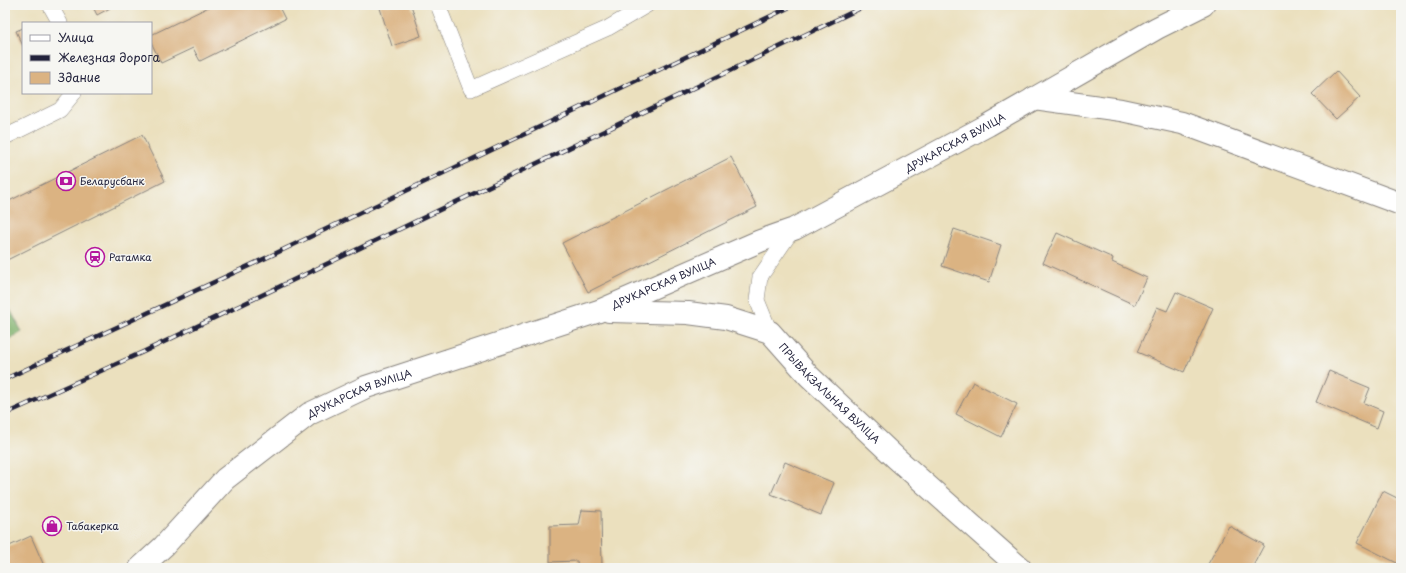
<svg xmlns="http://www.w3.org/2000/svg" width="1406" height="573" viewBox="0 0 1406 573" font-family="'Playpen Sans',sans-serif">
  <rect width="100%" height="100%" fill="#f6f6f2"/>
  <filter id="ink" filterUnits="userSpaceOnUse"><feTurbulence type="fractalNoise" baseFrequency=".025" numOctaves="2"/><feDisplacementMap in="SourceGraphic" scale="8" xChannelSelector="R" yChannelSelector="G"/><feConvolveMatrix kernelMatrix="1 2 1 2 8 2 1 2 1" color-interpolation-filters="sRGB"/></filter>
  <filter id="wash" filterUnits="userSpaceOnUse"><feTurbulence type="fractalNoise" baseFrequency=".012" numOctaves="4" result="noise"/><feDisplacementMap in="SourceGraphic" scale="16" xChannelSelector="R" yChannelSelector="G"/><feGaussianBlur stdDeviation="0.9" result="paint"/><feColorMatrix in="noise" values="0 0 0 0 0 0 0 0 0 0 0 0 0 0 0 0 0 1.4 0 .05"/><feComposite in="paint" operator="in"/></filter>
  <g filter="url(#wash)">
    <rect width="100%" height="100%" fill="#ebe0be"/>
    <!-- forest -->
    <path fill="#81b26d" stroke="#526a54" d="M5,300L22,332L5,341Z"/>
    <g id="blocks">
      <!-- building -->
      <g fill="#dbb382">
        <path d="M92,5H109L110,8L97,15Z"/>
        <path d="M213,5H278L285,19L200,61L193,48L161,63L151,42V35Z"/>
        <path d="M379,5H411L421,36L392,46Z"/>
        <path d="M23,28V46L16,31Z"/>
        <path d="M1336,71L1360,97L1336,119L1312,94Z"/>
        <path d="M142,135L165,181L5,261V203Z"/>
        <path d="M731,157L757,207L588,292L562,243Z"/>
        <path d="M954,229L1001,245L989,282L942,266Z"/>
        <path d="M1057,233L1113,258L1112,262L1147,278L1135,305L1043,263Z"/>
        <path d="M1176,292L1213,308L1184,372L1137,352L1157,307L1167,311Z"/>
        <path d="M1329,371L1370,388L1364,403L1383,411L1377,428L1316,402Z"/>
        <path d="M973,382L1017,404L1001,437L956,414Z"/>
        <path d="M785,462L834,483L821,515L771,494Z"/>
        <path d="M1383,491L1401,500V565L1357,543Z"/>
        <path d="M582,510L601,511L602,568H578L577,561L550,562V526L579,525Z"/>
        <path d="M1229,526L1264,545L1252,568H1216L1208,564Z"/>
        <path d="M31,536L45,568H5V548Z"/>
      </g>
    </g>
  </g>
  <g filter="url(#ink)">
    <use href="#blocks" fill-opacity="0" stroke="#86817c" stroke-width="1"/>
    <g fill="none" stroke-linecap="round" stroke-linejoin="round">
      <!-- service casing -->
      <g stroke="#86817c" stroke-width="16">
        <g id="service">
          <path d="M50,5L60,23"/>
          <path d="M438,5L471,89L608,28L647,5"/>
          <path d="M5,137L60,110L74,93"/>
          <path d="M770,332L757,300L760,277L793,229"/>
        </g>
      </g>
      <!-- minor casing -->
      <g stroke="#86817c" stroke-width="24">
        <g id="minor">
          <path d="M1034,98L1121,110L1182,123L1401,204"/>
          <path id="s1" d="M609,311L688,313L726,318L770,332L809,376L896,458L1020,568"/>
          <path id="s2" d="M140,568L164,546L225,479L309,414L366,387L599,311L760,241L794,229L988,125L1157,28L1203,5"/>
        </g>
      </g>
      <!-- service -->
      <use href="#service" stroke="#fff" stroke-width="15"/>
      <!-- minor -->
      <use href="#minor" stroke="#fff" stroke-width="22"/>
      <!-- rail casing -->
      <g stroke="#22223b" stroke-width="4.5">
        <g id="rail">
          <path d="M5,379L268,257L794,5"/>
          <path d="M5,414L143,352L867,5"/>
        </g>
      </g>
      <!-- rail -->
      <use href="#rail" stroke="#f6f6f2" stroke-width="3" stroke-dasharray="9" stroke-linecap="butt"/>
    </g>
  </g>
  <!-- icons -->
  <defs>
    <g id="bank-ring" transform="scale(1)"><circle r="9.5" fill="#f6f6f2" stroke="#b5179e" stroke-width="1.5"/><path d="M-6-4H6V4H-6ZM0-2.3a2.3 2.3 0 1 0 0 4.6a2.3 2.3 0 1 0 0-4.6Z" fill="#b5179e"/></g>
    <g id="station-ring" transform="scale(1)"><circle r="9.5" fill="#f6f6f2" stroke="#b5179e" stroke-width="1.5"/><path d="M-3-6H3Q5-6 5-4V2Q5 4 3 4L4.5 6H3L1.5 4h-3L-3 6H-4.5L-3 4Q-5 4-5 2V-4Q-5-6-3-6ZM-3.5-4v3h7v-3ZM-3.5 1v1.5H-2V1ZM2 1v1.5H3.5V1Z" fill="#b5179e"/></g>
    <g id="shop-ring" transform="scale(1)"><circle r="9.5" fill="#f6f6f2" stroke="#b5179e" stroke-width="1.5"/><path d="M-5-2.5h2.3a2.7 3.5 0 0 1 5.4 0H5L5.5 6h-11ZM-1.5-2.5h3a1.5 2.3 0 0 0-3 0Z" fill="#b5179e"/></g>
  </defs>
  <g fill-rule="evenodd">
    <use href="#bank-ring" x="66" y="181"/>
    <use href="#station-ring" x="95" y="257"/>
    <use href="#shop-ring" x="52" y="526"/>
  </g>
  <g text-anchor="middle" stroke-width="3" stroke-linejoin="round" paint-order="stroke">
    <!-- street labels -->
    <g font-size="10" fill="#22223b" stroke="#f6f6f2">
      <text dy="4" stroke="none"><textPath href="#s2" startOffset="932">ДРУКАРСКАЯ ВУЛІЦА</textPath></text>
      <text dy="4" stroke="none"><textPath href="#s2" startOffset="608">ДРУКАРСКАЯ ВУЛІЦА</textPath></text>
      <text dy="4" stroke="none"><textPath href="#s1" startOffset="249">ПРЫВАКЗАЛЬНАЯ ВУЛІЦА</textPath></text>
      <text dy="4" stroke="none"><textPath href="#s2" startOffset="284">ДРУКАРСКАЯ ВУЛІЦА</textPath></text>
    </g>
    <!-- poi labels -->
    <g font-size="10" fill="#22223b" stroke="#f6f6f2" text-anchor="start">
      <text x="80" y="185">Беларусбанк</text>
      <text x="109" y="261">Ратамка</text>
      <text x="66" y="530">Табакерка</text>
    </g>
  </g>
  <!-- margin -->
  <rect width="1406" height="573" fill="none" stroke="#f6f6f2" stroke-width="20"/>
  <!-- legend -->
  <rect x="22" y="22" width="130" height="72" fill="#f6f6f2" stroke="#a1a1a9"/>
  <rect x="30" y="35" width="20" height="6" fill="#ffffff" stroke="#a1a1a9"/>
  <text x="58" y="42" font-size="12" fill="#22223b">Улица</text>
  <rect x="30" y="55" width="20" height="6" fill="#22223b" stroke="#a1a1a9"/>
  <text x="58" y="62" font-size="12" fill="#22223b">Железная дорога</text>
  <rect x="30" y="72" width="20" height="12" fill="#dbb382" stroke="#a1a1a9"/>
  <text x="58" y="82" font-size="12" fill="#22223b">Здание</text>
</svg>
